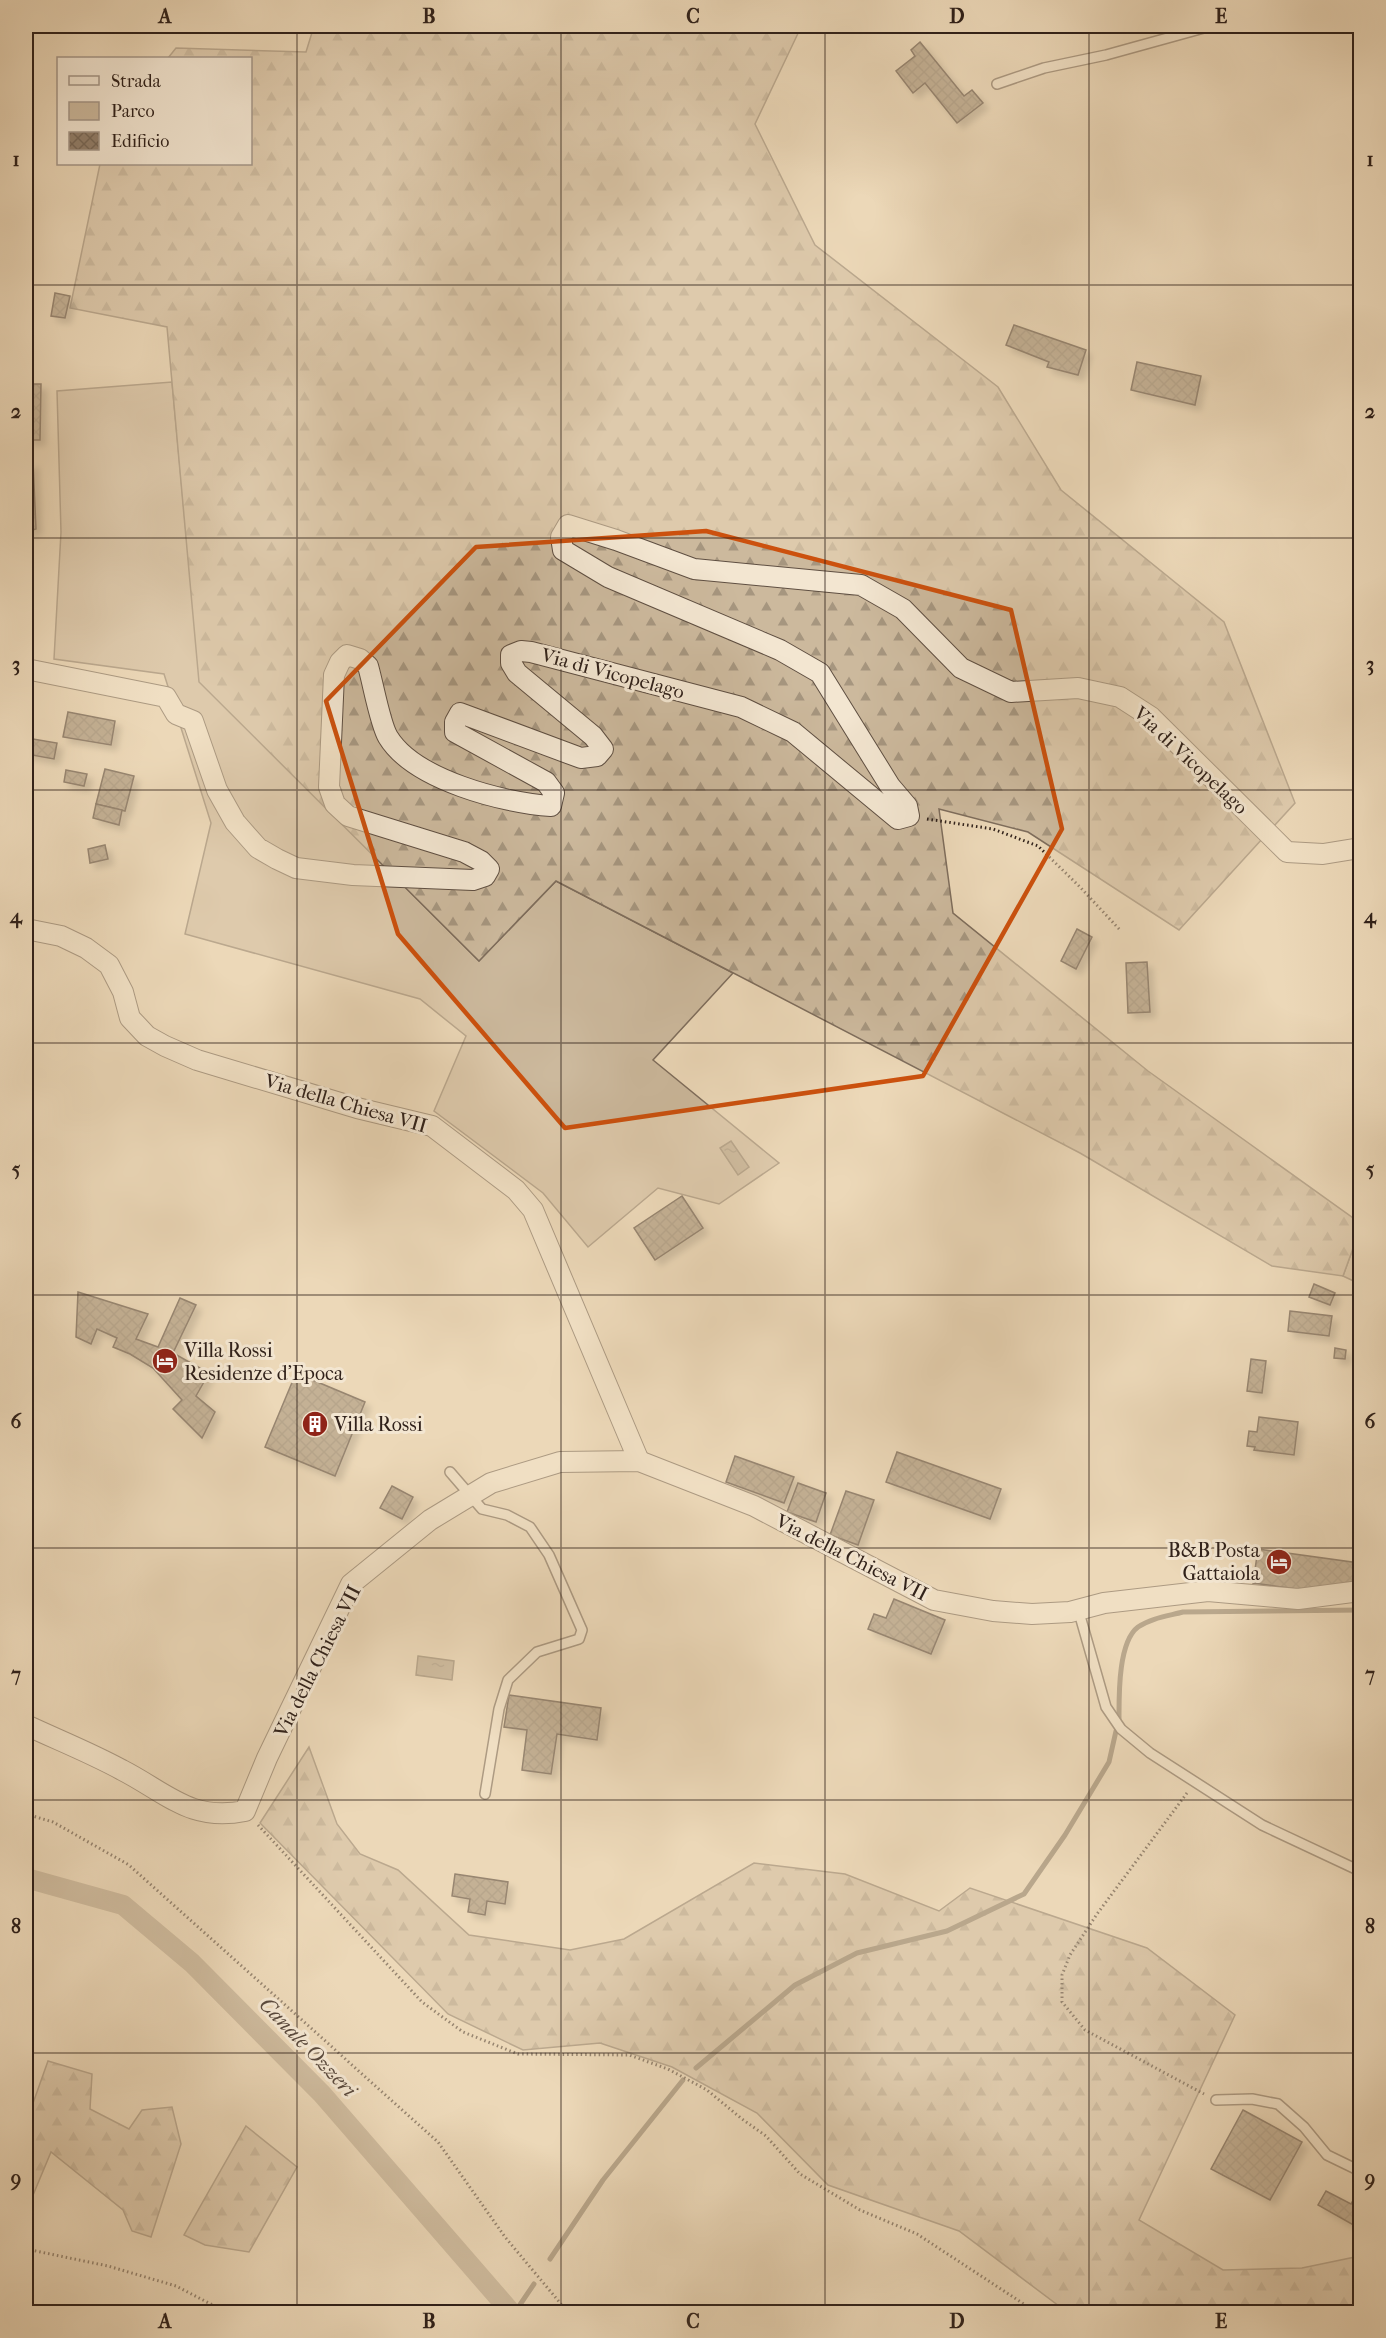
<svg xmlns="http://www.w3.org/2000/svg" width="1386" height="2338" viewBox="0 0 1386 2338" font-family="'IM FELL French Canon',serif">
  <defs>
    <pattern id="forest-firs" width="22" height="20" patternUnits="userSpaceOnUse" patternTransform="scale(1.5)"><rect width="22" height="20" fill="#ccb99d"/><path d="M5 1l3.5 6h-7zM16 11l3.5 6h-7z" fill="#a6967f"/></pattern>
    <pattern id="water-ripples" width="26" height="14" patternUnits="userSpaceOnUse" patternTransform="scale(1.5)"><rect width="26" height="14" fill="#ac9a82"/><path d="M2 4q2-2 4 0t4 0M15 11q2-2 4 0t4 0" fill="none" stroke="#8c7d6a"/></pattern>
    <pattern id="building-cross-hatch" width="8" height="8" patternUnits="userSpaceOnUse" patternTransform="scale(1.5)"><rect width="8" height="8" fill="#92806c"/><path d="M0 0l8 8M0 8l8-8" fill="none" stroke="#786858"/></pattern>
    <filter id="shadow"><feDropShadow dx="5.5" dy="5.5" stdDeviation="3" flood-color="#0004"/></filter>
  </defs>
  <rect width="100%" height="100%" fill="#ecd8b8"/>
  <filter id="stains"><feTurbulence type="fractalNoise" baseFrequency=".00333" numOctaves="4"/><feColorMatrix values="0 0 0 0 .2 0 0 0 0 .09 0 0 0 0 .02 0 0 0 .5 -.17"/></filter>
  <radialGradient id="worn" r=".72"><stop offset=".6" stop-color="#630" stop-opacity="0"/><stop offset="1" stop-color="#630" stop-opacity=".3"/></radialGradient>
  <!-- green -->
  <g fill="#ccb99d" stroke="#7e6d5c" stroke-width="1.5">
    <path d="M172,382L200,682L479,961L556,881L733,973L653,1060L779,1163L719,1204L658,1188L588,1247L543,1193L434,1111L466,1036L420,999L185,934L211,823L164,674L54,659L61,532L57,391Z"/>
    <path d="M1360,1229V1284L1343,1276Z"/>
  </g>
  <!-- forest -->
  <g fill="url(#forest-firs)" stroke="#7e6d5c" stroke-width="1.5">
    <path d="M314,26H804L801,27L755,124L815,245L998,387L1061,490L1224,622L1295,803L1179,930L1028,832L939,809L953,913L1148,1071L1360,1223V1229L1343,1276L1272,1266L1080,1153L556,881L479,961L199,682L167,327L70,308L100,164H250V58H168L176,48L306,52Z"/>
    <path d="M309,1747L337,1824L360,1854L398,1870L469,1935L570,1950L624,1939L754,1863L845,1874L939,1911L970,1888L1147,1948L1235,2015L1139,2220L1223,2270L1302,2268L1360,2256V2312H1067L959,2231L828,2185L757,2113L672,2067L600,2043L523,2050L448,2014L260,1823Z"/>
    <path d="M48,2061L92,2074L90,2109L129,2129L142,2110L172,2107L181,2144L151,2237L132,2231L123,2210L51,2152L26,2212V2138L32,2106Z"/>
    <path d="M246,2126L297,2167L249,2252L205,2245L184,2235Z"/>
  </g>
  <!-- water -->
  <g fill="url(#water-ripples)" stroke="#7a6a58" stroke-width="1.5">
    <path d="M731,1141L749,1167L738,1175L720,1148Z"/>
    <path d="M418,1656L454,1661L452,1680L416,1675Z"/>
  </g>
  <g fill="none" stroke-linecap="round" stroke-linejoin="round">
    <!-- stream -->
    <g stroke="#7a6a58" stroke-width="5">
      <path d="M1119,1719C1119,1696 1118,1642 1138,1627C1151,1618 1168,1616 1183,1612L1360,1610"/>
      <path d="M696,2068L795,1985L857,1953L947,1931L1024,1894L1065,1835L1109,1762L1116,1731"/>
      <path d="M550,2259L603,2180L683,2080"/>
      <path d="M515,2312L534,2284"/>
    </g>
    <!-- canal -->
    <path stroke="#ac9a82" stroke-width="20" d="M26,1878L123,1905L192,1963L322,2094L511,2312"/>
  </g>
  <!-- building -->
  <g fill="url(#building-cross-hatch)" stroke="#30211a" stroke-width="1.5" filter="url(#shadow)">
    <path d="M920,42L964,96L972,90L983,103L957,123L925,83L913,93L896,71L915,56L911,50Z"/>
    <path d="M55,293L70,296L65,318L51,316Z"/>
    <path d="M1014,325L1086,350L1078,375L1047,367L1049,362L1006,345Z"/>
    <path d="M1137,362L1201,376L1195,405L1131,390Z"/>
    <path d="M26,384H41L40,440H26Z"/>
    <path d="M33,462L36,529L26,532V464Z"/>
    <path d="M68,712L115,721L111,745L63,737Z"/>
    <path d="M27,738L57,743L54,759L26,754Z"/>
    <path d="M105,769L134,776L125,811L96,804Z"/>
    <path d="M66,770L87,774L84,786L64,782Z"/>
    <path d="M96,804L122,810L119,825L93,818Z"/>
    <path d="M105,845L108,859L90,863L88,849Z"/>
    <path d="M1077,929L1092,937L1076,969L1061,961Z"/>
    <path d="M1147,962L1150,1012L1128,1013L1126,963Z"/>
    <path d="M682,1196L703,1228L655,1260L634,1228Z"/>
    <path d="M1314,1284L1335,1293L1330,1305L1309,1297Z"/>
    <path d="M78,1292L148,1314L136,1339L158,1347L180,1298L196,1305L173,1353L209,1373L196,1396L215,1412L202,1438L173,1409L182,1400L153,1368L130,1354L113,1347L117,1338L97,1329L91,1344L76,1337Z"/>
    <path d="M1290,1311L1332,1316L1329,1336L1288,1331Z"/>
    <path d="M1335,1348L1346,1350L1345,1359L1334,1358Z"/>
    <path d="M1251,1359L1266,1361L1262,1393L1247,1391Z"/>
    <path d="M296,1373L365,1402L335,1476L265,1447Z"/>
    <path d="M1259,1417L1298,1422L1294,1455L1254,1450L1255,1447L1247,1446L1249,1431L1257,1432Z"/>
    <path d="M897,1452L1001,1489L990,1519L886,1482Z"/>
    <path d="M735,1456L794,1477L784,1503L726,1482Z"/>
    <path d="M798,1483L826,1493L816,1522L787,1512Z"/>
    <path d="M392,1486L413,1497L402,1519L380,1508Z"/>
    <path d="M846,1491L874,1500L858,1545L830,1535Z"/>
    <path d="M1258,1549L1359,1563L1356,1586L1296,1589L1253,1583Z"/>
    <path d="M894,1599L945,1620L931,1654L868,1629L874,1614L886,1618Z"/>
    <path d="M509,1695L601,1708L597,1740L557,1734L551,1774L522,1770L527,1730L504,1727Z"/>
    <path d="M455,1874L508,1882L505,1904L487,1901L485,1915L468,1912L470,1899L452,1896Z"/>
    <path d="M1243,2110L1302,2142L1270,2200L1211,2169Z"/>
    <path d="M1360,2187V2244L1353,2240L1359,2228L1318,2205L1326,2191L1351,2204Z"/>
  </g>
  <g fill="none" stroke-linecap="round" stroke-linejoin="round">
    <!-- service casing -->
    <g stroke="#5f4f42" stroke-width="12">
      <g id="service">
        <path d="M997,84L1044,68L1106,55L1211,26"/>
        <path d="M450,1472L482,1509L507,1515L530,1527L549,1555L582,1630L579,1639L537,1652L508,1680L499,1709L485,1794"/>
        <path d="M1078,1609L1106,1707L1121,1729L1150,1753L1262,1825L1360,1871"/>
        <path d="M1216,2100L1252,2099L1278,2104L1304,2127L1327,2155L1360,2171"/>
      </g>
    </g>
    <!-- minor casing -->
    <g stroke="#5f4f42" stroke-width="22">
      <g id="minor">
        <path d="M26,669L166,697L176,714L193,721L217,790L235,822L258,848L277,859L296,868L353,875L473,880L485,876L489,869L481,861L464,852L348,816L335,804L329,787L334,675L340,662L347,655L360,659L368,666C373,683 380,724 388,737C414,780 504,803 551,806L554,793L546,782L455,732V722L460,713L581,758L597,756L603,749L593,736L517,673L511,663V655L521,651L531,652L741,707L793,732L898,819L909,816L907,806L890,786L820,673L780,650L608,577L563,550L561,537L568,525L616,540L694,569L861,585L903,609L961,668L1011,692L1078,688L1120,697L1151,717L1287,852L1323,854L1360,848"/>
        <path d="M26,929L61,936L86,948L109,965L123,992L130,1018L147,1036L165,1046L197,1060L357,1108L432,1126L516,1190L533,1210L639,1461"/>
        <path d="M26,1725C58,1740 91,1753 122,1770C167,1793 190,1822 245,1811L267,1758L351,1584L430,1520L491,1483L560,1462L639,1461L754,1506L934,1600L993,1611L1032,1614L1070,1612L1104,1603L1208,1591L1298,1599L1360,1591"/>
      </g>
    </g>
    <!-- path -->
    <g stroke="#30211a" stroke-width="3" stroke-dasharray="1.5 3" stroke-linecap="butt">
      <path d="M927,819L993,829L1038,846L1080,887L1120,930"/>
      <path d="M1187,1793L1097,1914L1070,1955L1062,1975V2002L1085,2030L1204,2094"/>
      <path d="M26,1814L53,1822L129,1865L438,2142L505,2237L561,2304L576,2312"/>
      <path d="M258,1825L422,2002L463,2032L518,2054L629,2055L668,2069L707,2090L742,2119L766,2136L800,2174L860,2210L917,2234L1036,2312"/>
      <path d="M26,2249L108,2266L176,2286L226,2312"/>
    </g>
    <!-- service -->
    <use href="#service" stroke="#f3e6d1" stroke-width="9"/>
    <!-- minor -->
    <use href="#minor" stroke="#f3e6d1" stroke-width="20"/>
  </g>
  <!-- marked area -->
  <path d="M0 0H1386V2338H0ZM706,531L1011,610L1062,829L923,1076L565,1128L398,934L326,701L476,547Z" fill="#ecd8b8" fill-opacity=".55" fill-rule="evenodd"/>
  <path fill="none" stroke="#cc510e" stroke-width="4.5" stroke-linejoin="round" d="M706,531L1011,610L1062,829L923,1076L565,1128L398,934L326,701L476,547Z"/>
  <!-- grid -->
  <path fill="none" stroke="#30211a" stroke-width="1.5" stroke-opacity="0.55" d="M297,26V2312M561,26V2312M825,26V2312M1089,26V2312M26,285H1360M26,538H1360M26,790H1360M26,1043H1360M26,1295H1360M26,1548H1360M26,1800H1360M26,2053H1360"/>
  <!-- icons -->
  <defs>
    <g id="hotel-disc" transform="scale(1.35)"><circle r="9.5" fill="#8f2418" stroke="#f3e6d1"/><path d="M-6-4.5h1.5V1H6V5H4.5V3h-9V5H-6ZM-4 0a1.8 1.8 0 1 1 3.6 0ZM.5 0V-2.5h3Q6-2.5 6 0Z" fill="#fff"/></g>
    <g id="building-disc" transform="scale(1.35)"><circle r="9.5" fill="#8f2418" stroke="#f3e6d1"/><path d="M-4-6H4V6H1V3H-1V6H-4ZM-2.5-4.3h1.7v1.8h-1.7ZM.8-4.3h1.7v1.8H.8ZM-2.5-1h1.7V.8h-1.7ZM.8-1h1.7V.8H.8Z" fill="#fff"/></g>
  </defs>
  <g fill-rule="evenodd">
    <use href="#hotel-disc" x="165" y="1361"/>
    <use href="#building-disc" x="315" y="1424"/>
    <use href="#hotel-disc" x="1279" y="1562"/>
  </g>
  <g text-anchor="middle" stroke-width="6" stroke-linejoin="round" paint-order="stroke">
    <!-- street labels -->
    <g font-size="20" fill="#30211a" stroke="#f3e6d1">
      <text transform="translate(613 673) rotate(15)" y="7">Via di Vicopelago</text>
      <text transform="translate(1191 760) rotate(43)" y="7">Via di Vicopelago</text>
      <text transform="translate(346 1103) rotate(16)" y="7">Via della Chiesa VII</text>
      <text transform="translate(852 1557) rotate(27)" y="7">Via della Chiesa VII</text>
      <text transform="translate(317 1661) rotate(-63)" y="7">Via della Chiesa VII</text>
    </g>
    <!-- poi labels -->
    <g font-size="20" fill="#30211a" stroke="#f3e6d1" text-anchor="start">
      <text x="184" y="1357">Villa Rossi<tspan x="184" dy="23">Residenze d'Epoca</tspan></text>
      <text x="334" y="1431">Villa Rossi</text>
      <text x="1260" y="1557" text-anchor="end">B&amp;B Posta<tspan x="1260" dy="23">Gattaiola</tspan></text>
    </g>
    <!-- water labels -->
    <g font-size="21" font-style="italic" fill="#5b4b3e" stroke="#f3e6d1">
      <text transform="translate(308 2047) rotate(46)" y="7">Canale Ozzeri</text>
    </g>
  </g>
  <!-- margin -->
  <rect width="1386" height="2338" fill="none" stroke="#ecd8b8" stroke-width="66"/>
  <!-- legend -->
  <rect x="57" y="57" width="195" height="108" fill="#f3e6d1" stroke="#a59788" stroke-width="1.5"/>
  <rect x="69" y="76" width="30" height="9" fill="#f3e6d1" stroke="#a59788" stroke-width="1.5"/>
  <text x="111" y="87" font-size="18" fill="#30211a">Strada</text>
  <rect x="69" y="102" width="30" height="18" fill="#ccb99d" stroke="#a59788" stroke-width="1.5"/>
  <text x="111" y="117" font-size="18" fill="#30211a">Parco</text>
  <rect x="69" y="132" width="30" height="18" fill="url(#building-cross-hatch)" stroke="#a59788" stroke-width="1.5"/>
  <text x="111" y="147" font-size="18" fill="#30211a">Edificio</text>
  <rect x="33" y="33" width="1320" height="2272" fill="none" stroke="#30211a" stroke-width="2"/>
  <g font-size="20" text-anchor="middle" font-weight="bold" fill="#30211a">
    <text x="165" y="23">A</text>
    <text x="429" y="23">B</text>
    <text x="693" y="23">C</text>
    <text x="957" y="23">D</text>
    <text x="1221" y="23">E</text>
    <text x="16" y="166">1</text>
    <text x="1370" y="166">1</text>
    <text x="16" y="418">2</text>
    <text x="1370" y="418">2</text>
    <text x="16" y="671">3</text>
    <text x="1370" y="671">3</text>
    <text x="16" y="923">4</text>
    <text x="1370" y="923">4</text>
    <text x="16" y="1176">5</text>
    <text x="1370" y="1176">5</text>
    <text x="16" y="1428">6</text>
    <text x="1370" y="1428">6</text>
    <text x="16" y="1681">7</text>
    <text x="1370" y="1681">7</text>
    <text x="16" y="1933">8</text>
    <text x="1370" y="1933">8</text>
    <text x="16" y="2186">9</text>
    <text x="1370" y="2186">9</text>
    <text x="165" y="2328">A</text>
    <text x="429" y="2328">B</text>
    <text x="693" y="2328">C</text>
    <text x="957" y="2328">D</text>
    <text x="1221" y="2328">E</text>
  </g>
  <rect width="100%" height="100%" filter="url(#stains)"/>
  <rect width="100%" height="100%" fill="url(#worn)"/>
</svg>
